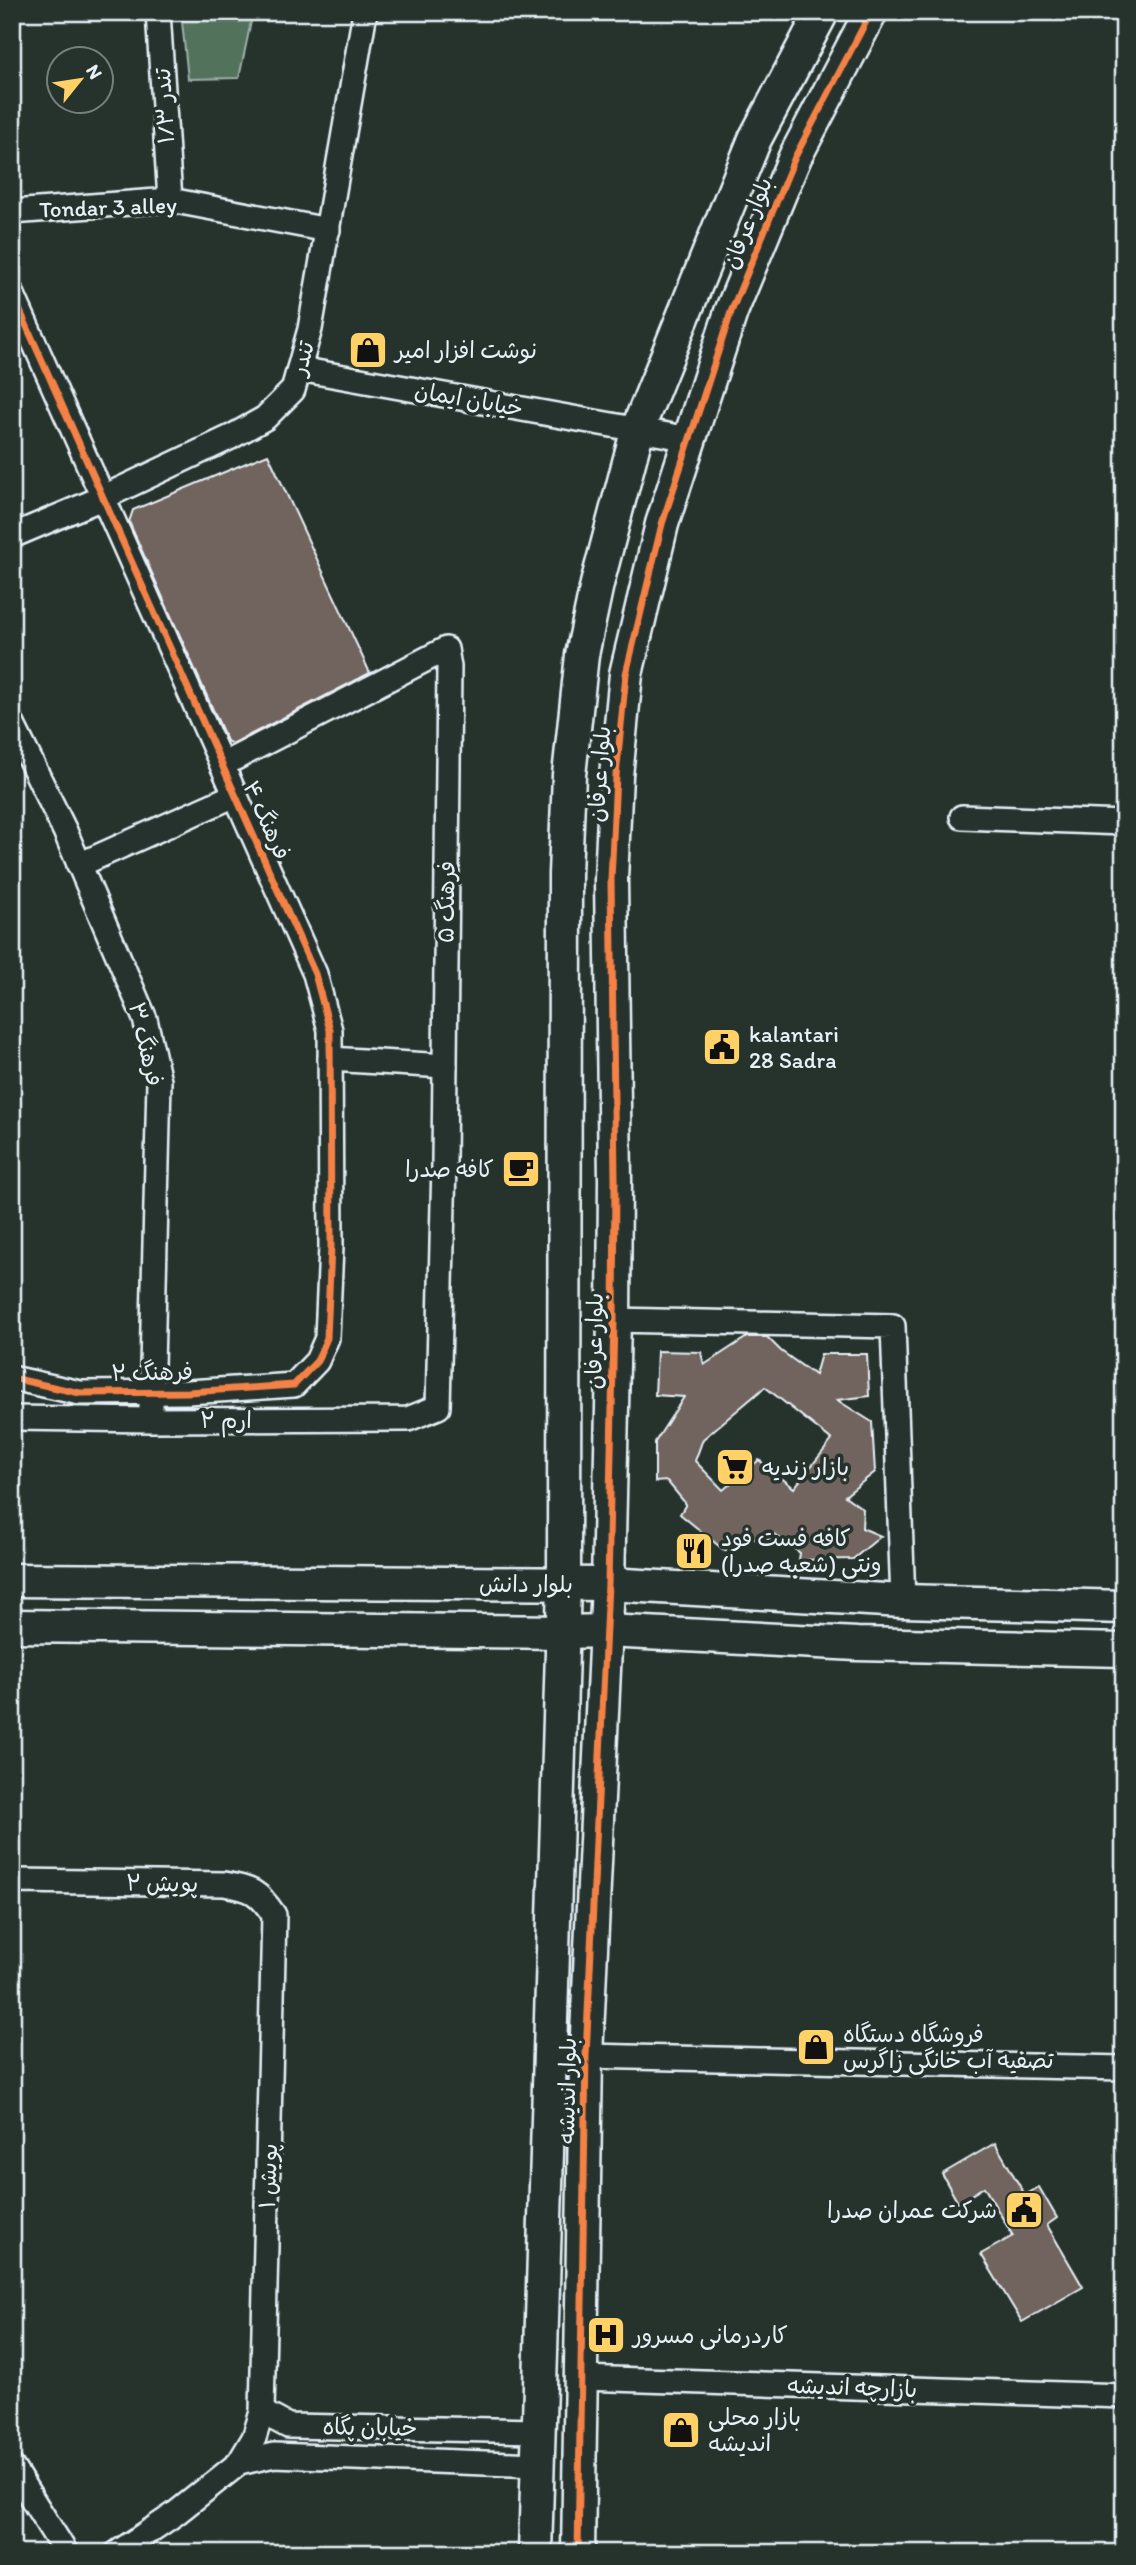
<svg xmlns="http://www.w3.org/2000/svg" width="1136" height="2565" viewBox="0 0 1136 2565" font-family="Itim,'Playpen Sans Arabic',sans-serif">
  <rect width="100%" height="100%" fill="#26332d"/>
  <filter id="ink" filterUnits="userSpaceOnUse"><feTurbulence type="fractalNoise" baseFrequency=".0143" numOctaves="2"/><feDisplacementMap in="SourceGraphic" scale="14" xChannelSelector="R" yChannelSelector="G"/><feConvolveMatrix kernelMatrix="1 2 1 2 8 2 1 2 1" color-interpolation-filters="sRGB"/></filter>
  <g filter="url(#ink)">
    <!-- green -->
    <path fill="#52725b" stroke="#9db2aa" stroke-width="2" d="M181,12H253L239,78L188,79Z"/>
    <!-- building -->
    <g fill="#71645d" stroke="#e8f1f8" stroke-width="2" fill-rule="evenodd">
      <path d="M268,454L370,673L232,744L227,741L129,522L133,510Z"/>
      <path d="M747,1337H767L781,1351L815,1375L821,1354H867L869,1396L837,1400L872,1422L875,1472L845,1496L863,1509L862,1528L881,1536L853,1559L799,1560L800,1553L774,1534L763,1545L747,1533L725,1551L680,1514L686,1504L667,1481L655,1482V1442L684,1397L655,1395L657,1351L701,1352L704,1365ZM765,1387L832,1440L794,1488L759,1460L723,1490L695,1461L703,1439Z"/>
      <path d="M995,2143L1025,2195L1039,2187L1057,2218L1047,2225L1083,2287L1022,2322L981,2254L1013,2236L984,2187L958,2203L942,2174Z"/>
    </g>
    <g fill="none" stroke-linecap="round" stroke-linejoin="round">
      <!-- street casing -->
      <g stroke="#e8f1f8" stroke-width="28">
        <g id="street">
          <path d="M158,12L170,200"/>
          <path d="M12,212L170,200L328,230"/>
          <path d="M12,293L315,974L330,1030L331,1247L327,1338L317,1361L294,1385L188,1392L80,1393L12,1378"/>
          <path d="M299,369L690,439"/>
          <path d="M12,536L102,498L231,437L265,418L293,390L310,329L365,12"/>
          <path d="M12,723L65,831L145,1019L159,1081L151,1407"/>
          <path d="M962,817L1124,823"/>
          <path d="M79,865L235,795"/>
          <path d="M330,1059L445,1066"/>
          <path d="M614,1320L893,1326L903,1601"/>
          <path d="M12,1418L151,1420L408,1419L438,1407L444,1163L449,667L446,649L222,765"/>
          <path d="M12,1885L17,1881L224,1884C252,1889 258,1891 274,1915L262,2412L254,2438L239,2463L175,2514L117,2553"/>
          <path d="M586,2056L1124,2068"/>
          <path d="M581,2378L1124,2396"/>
          <path d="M262,2412L288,2426L538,2431"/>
          <path d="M239,2463L274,2455L537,2465"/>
          <path d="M12,2467L66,2553"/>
        </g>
      </g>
      <!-- secondary casing -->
      <g stroke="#e8f1f8" stroke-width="37">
        <g id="secondary">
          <path d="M12,1580L608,1584L903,1601L1124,1607"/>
          <path d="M12,1626L563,1632L606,1631L857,1644L1124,1650"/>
          <path d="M535,2553L564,1584L565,874L569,775L582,655L597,584L638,428L755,139L822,12"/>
          <path d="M578,2553L586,2056L608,1584L614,1320L615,1180L611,879L616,776L626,674L662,524L731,312L795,157L871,12"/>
        </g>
      </g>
      <!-- street -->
      <use href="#street" stroke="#26332d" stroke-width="23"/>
      <!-- secondary -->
      <use href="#secondary" stroke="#26332d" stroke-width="32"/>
      <!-- cycleway casing -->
      <g stroke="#26332d" stroke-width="11">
        <g id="cycleway">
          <path d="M12,293L315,974L330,1030L331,1247L327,1338L317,1361L294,1385L188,1392L80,1393L12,1378"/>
          <path d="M578,2553L586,2056L608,1584L614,1320L615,1180L611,879L616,776L626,674L662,524L731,312L795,157L871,12"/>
        </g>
      </g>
      <!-- cycleway -->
      <use href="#cycleway" stroke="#f48246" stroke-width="7"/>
    </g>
  </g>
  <!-- icons -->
  <defs>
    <g id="shop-square" transform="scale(2.0125)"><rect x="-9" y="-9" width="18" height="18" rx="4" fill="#ffd166" stroke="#26332d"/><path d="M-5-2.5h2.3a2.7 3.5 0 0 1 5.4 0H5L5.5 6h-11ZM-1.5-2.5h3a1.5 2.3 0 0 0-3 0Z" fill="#111"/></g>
    <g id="civic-square" transform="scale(2.0125)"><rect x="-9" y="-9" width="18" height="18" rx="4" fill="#ffd166" stroke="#26332d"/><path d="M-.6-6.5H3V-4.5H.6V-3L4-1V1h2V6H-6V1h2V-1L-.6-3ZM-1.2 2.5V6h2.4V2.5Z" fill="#111"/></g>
    <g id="cafe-square" transform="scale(2.0125)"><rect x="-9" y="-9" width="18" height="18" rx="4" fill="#ffd166" stroke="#26332d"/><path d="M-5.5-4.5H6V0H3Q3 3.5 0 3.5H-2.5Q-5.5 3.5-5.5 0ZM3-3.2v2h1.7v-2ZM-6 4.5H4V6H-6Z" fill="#111"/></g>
    <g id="supermarket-square" transform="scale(2.0125)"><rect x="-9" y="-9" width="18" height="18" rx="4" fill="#ffd166" stroke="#26332d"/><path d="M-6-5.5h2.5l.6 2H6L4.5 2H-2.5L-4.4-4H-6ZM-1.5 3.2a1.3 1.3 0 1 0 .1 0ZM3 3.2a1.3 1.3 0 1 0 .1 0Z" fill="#111"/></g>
    <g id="restaurant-square" transform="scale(2.0125)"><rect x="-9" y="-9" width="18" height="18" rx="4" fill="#ffd166" stroke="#26332d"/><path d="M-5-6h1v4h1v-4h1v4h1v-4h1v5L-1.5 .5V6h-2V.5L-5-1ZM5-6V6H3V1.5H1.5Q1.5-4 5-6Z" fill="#111"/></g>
    <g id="hospital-square" transform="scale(2.0125)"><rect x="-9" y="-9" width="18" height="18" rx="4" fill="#ffd166" stroke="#26332d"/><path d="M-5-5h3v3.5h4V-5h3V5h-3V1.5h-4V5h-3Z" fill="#111"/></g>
  </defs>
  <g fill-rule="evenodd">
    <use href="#shop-square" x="368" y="350"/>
    <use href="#civic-square" x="722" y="1047"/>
    <use href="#cafe-square" x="521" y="1169"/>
    <use href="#supermarket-square" x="735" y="1467"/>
    <use href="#restaurant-square" x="694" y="1551"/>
    <use href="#shop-square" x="816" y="2047"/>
    <use href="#civic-square" x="1024" y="2210"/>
    <use href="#hospital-square" x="606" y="2335"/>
    <use href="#shop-square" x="681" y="2430"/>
  </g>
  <g text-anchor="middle" stroke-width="7" stroke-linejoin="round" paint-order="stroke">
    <!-- street labels -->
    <g font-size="23" fill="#e8f1f8" stroke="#26332d">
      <text transform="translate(164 106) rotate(-93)" y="8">تندر ۱/۳</text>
      <text transform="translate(108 207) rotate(-2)" y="8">Tondar 3 alley</text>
      <text transform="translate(747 223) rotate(-68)" y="8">بلوار عرفان</text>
      <text transform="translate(302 358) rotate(-74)" y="8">تندر</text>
      <text transform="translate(469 399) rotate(10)" y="8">خیابان ایمان</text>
      <text transform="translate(599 774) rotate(-86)" y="8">بلوار عرفان</text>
      <text transform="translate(267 820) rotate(66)" y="8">فرهنگ ۴</text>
      <text transform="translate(446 902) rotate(-89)" y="8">فرهنگ ۵</text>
      <text transform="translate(146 1044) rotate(77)" y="8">فرهنگ ۳</text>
      <text transform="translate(594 1341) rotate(-89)" y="8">بلوار عرفان</text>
      <text transform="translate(152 1372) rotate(-1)" y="8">فرهنگ ۲</text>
      <text x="226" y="1428">ارم ۲</text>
      <text x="526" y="1592">بلوار دانش</text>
      <text transform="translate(162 1883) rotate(1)" y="8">پویش ۲</text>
      <text transform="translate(567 2091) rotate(-89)" y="8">بلوار اندیشه</text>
      <text transform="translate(268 2176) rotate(-88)" y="8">پویش ۱</text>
      <text transform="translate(852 2387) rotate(2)" y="8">بازارچه اندیشه</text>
      <text transform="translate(370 2427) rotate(1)" y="8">خیابان پگاه</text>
    </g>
    <!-- poi labels -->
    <g font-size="23" fill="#e8f1f8" stroke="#26332d" text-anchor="start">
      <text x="395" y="358">نوشت افزار امیر</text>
      <text x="749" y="1042">kalantari<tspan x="749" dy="26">28 Sadra</tspan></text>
      <text x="494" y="1177" text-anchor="end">کافه صدرا</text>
      <text x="762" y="1475">بازار زندیه</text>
      <text x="721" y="1546">کافه فست فود<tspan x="721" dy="26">ونتی (شعبه صدرا)</tspan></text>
      <text x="843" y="2042">فروشگاه دستگاه<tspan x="843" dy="26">تصفیه آب خانگی زاگرس</tspan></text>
      <text x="997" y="2218" text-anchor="end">شرکت عمران صدرا</text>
      <text x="633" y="2343">کاردرمانی مسرور</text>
      <text x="708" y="2425">بازار محلی<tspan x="708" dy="26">اندیشه</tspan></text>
    </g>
  </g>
  <!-- margin -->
  <rect width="1136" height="2565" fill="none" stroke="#26332d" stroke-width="42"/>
  <rect x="21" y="21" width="1094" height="2523" fill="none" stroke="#e8f1f8" stroke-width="2.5" filter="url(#ink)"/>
  <!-- north arrow -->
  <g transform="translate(80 80) rotate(60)"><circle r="33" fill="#26332d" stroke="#747f7e" stroke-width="2"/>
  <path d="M0-5L12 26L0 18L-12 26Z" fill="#ffd166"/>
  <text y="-10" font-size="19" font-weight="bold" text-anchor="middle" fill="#e8f1f8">N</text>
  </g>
</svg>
